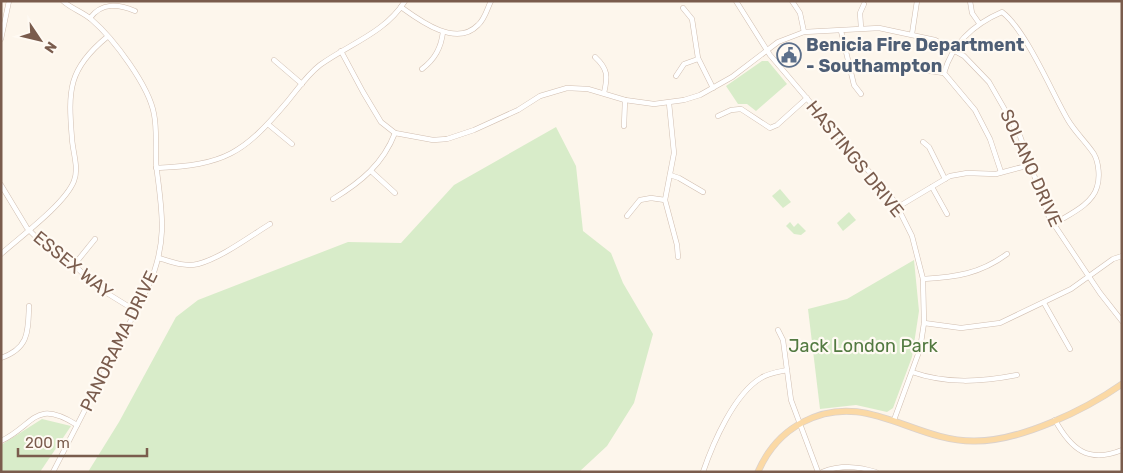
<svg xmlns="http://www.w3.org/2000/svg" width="1123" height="473" viewBox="0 0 1123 473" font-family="Rubik,sans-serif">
  <rect width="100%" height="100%" fill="#fdf6ec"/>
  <!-- green -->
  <g fill="#d8ecc9">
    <path d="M762,61H768L787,84L756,111L747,104H738L726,86Z"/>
    <path d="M556,127L576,166L583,231L611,253L623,283L653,334L634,403L607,446L579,472H88L119,422L176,317L198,300L348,242L401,243L454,185Z"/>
    <path d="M780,189L791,202L783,208L772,196Z"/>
    <path d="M849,212L856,220L843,231L837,223Z"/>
    <path d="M790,222L794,227L798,223L806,231L801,235L794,234L786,226Z"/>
    <path d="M914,260L919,311L912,357L893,408L887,412L856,405L820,409L808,309L847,299Z"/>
    <path d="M42,419L71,426L40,472H1V445Z"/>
  </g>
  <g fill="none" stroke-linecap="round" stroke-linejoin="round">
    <!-- minor casing -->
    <g stroke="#d1beb0" stroke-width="5.5">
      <g id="minor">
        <path d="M736,1L770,55L895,202L912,236L923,279L924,323L920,349L894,420"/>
        <path d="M792,1L800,13L804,32"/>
        <path d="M970,1L972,13L979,23"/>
        <path d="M401,7C419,20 456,48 478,25C485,19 487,9 491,1"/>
        <path d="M683,8L692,19L698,58L713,88"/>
        <path d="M90,18C102,2 118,4 135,11"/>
        <path d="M861,28L860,13L864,4"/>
        <path d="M841,31L854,85L861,94"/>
        <path d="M912,34L917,1"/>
        <path d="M1,39L9,1"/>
        <path d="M341,51L363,92L381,122L395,133L433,140L447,139L474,130L518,110L540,96L567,88L588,89L625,100L654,104L684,100L700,95L732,77L778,42L804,32L879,28L935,40L964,56L989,82L1020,136L1049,217L1100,293L1122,321"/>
        <path d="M595,57C608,69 608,76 604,93"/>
        <path d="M274,60L302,84"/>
        <path d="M918,63L929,71L944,73"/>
        <path d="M422,69C435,59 441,48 443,32"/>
        <path d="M676,76L684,64L698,59"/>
        <path d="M669,103L674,153L665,200L677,245L678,257"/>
        <path d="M718,116L731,110L741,109L770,128L777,125L807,98"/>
        <path d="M269,125L292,144"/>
        <path d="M624,126L625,100"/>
        <path d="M923,142L929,147L945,179"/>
        <path d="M156,168C225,165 243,154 287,102C297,90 307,75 320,65C349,44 385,33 405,1"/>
        <path d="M372,172L395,193"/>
        <path d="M1001,172L990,139L975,110L944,73C953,42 974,24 1002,12C1026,30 1052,93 1068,120C1075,132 1086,142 1094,154C1099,163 1100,178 1097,187C1092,205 1068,215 1054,224"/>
        <path d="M670,175L679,178L703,192"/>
        <path d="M1,185L27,228L38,239L74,265L97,287L136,311"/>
        <path d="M932,187L947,214"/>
        <path d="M333,199C361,182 383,164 395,133"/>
        <path d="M898,207L950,176L967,173L996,174L1030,165"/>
        <path d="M627,216L640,200L651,198L665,200"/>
        <path d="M1,254C20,237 65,204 74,181C79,168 73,153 72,139C68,90 68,69 107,37"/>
        <path d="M159,258C172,262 184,267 198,264C221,258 249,237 270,224"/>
        <path d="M74,265L95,239"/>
        <path d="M923,279C956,277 980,274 1007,254"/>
        <path d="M1044,303L1070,349"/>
        <path d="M924,323L961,328L1000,323L1071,289L1113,259L1122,256"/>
        <path d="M778,330L783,340L791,400L818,472"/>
        <path d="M1,358C29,348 28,332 29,306"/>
        <path d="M912,372C946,384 981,382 1017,375"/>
        <path d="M1055,420C1071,449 1088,464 1122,450"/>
        <path d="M1,441C35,425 34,398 77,425"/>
        <path d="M53,472L148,287C167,245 163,216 157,172C154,153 158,134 154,114C149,86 114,39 92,20C83,12 72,9 63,1"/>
        <path d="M703,472C713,443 734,394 761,378C769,373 778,372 787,370"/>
        <path d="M822,472C841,465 857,466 876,472"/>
      </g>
    </g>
    <!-- major casing -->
    <g stroke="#dad1cd" stroke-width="7">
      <path id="major" d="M758,472C767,451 782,433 803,422C866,389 913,442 975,441C1021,441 1085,410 1122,384"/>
    </g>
    <!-- minor -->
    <use href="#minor" stroke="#fff" stroke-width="4.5"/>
    <!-- major -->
    <use href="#major" stroke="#fbd9a5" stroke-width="5.5"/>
  </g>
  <!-- icons -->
  <defs>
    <g id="civic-ring" transform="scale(1.25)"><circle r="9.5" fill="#fffaf3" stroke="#5c6f8a" stroke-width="1.5"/><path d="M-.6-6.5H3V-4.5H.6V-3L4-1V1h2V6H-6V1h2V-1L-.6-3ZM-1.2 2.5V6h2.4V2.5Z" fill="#5c6f8a"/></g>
  </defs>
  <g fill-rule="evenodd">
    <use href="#civic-ring" x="789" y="55"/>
  </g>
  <g text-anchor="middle" stroke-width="4.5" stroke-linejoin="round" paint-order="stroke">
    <!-- service labels -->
    <g font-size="18" font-weight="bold" fill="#4e5e75" stroke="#fffaf3" text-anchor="start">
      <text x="806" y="51">Benicia Fire Department<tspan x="806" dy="21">- Southampton</tspan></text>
    </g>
    <!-- street labels -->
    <g font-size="18" fill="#7a5c4d" stroke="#fffaf3">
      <text transform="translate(855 159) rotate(51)" y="6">HASTINGS DRIVE</text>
      <text transform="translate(1031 168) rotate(66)" y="6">SOLANO DRIVE</text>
      <text transform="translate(73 265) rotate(39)" y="6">ESSEX WAY</text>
      <text transform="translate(119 341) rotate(-64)" y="6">PANORAMA DRIVE</text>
    </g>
    <!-- park labels -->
    <g font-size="18" fill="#537a41" stroke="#fffaf3">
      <text x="863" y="352">Jack London Park</text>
    </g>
  </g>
  <!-- border -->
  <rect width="1123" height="473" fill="none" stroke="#7a5c4d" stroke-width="5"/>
  <!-- north arrow -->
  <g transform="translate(40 40) rotate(125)" stroke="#fffaf3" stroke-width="4" paint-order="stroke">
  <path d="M0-4L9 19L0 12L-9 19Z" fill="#7a5c4d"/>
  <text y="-8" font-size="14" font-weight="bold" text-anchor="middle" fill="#7a5c4d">N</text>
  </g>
  <!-- scale -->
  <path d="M18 448v8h129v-8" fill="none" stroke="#7a5c4d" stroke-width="2.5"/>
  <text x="25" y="448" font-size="15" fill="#7a5c4d" stroke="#fffaf3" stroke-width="4" paint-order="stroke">200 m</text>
</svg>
